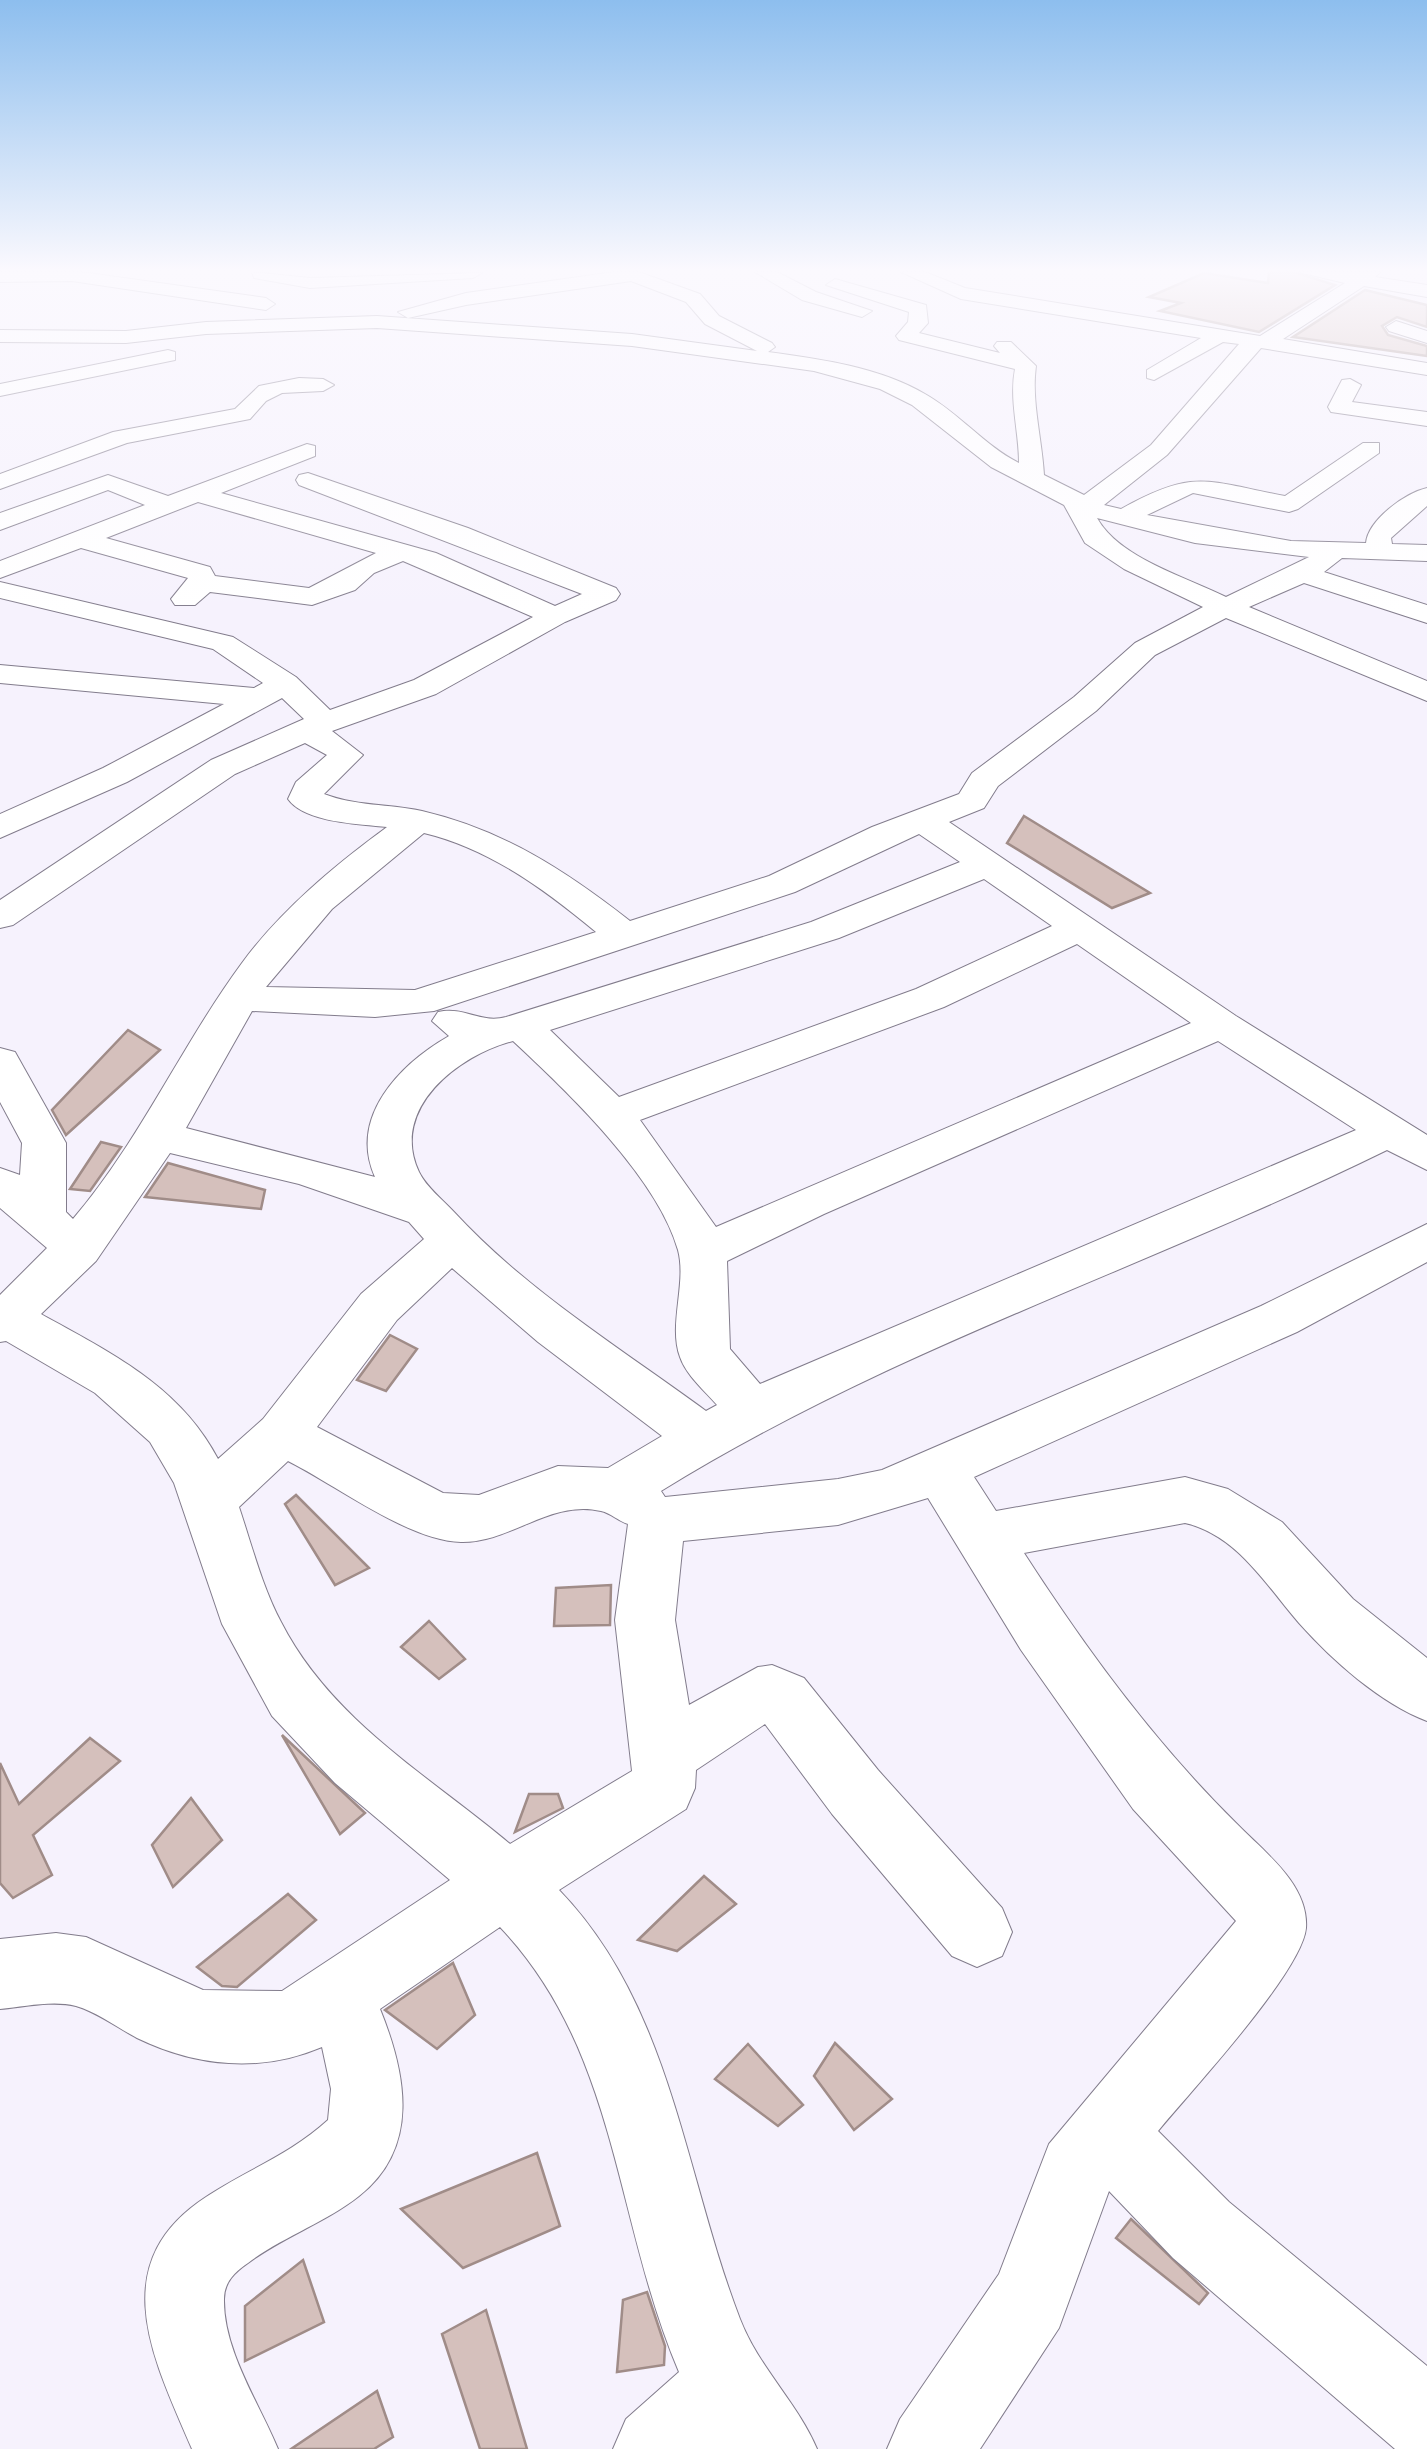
<svg xmlns="http://www.w3.org/2000/svg" width="1427" height="2449" viewBox="0 0 1427 2449" font-family="Cabin,sans-serif">
  <rect width="100%" height="100%" fill="#f6f2fd"/>
  <!-- building -->
  <g fill="#d5c0bc" stroke="#a08c88" stroke-width="2.5">
    <path d="M1269,272H1294L1335,285L1259,332L1160,311L1181,303L1149,297L1204,273L1268,283Z"/>
    <path d="M1365,290L1427,305V327L1397,317L1382,326L1388,335L1427,346V356L1293,337Z"/>
    <path d="M1024,816L1150,893L1112,908L1007,843Z"/>
    <path d="M128,1030L160,1050L66,1135L52,1110Z"/>
    <path d="M101,1142L121,1147L90,1191L70,1189Z"/>
    <path d="M168,1163L265,1190L261,1209L145,1197Z"/>
    <path d="M390,1335L417,1349L386,1391L357,1380Z"/>
    <path d="M296,1495L369,1568L335,1585L285,1504Z"/>
    <path d="M611,1585L610,1625L554,1626L556,1588Z"/>
    <path d="M429,1621L465,1659L439,1679L401,1647Z"/>
    <path d="M282,1735L365,1813L340,1834Z"/>
    <path d="M90,1738L120,1761L33,1835L52,1875L13,1898L0,1883V1763L19,1804Z"/>
    <path d="M529,1794H558L563,1808L515,1832Z"/>
    <path d="M191,1798L222,1840L173,1887L152,1845Z"/>
    <path d="M704,1876L736,1904L677,1951L638,1940Z"/>
    <path d="M288,1894L316,1920L237,1987L222,1986L197,1967Z"/>
    <path d="M453,1963L475,2015L437,2049L385,2010Z"/>
    <path d="M835,2043L892,2099L854,2130L814,2076Z"/>
    <path d="M748,2044L803,2105L778,2126L715,2079Z"/>
    <path d="M537,2153L560,2226L463,2268L401,2209Z"/>
    <path d="M1131,2219L1208,2293L1199,2304L1116,2238Z"/>
    <path d="M303,2260L324,2322L245,2361V2306Z"/>
    <path d="M647,2292L665,2346L664,2365L617,2372L623,2300Z"/>
    <path d="M486,2310L527,2449H480L442,2334Z"/>
    <path d="M377,2391L393,2437L374,2449H291Z"/>
  </g>
  <g fill="none" stroke-linecap="round" stroke-linejoin="round">
    <!-- minor casing -->
    <g stroke="#827c8c" stroke-width="2">
      <g id="minor">
        <path d="M0,272H81L266,298L275,304L266,310L72,281L0,282Z"/>
        <path d="M252,272L310,278L482,273L473,278L310,288L254,278Z"/>
        <path d="M614,272H639L700,294L719,316L772,343L775,347L768,352C820,359 879,367 925,394C959,413 985,446 1019,463C1019,431 1009,400 1015,369L899,340L896,336L908,322L909,312L826,285L835,279L926,305L928,323L919,333L1000,353L994,346L997,342H1011L1036,366C1031,400 1042,439 1044,475L1084,495L1151,445L1239,344L1223,342L1154,380L1147,378V370L1201,338L961,299L901,272H925L965,288L1260,336L1345,283L1298,272H1380L1375,277L1427,285V297L1364,286L1283,339L1427,363V375L1261,348L1167,455L1104,505L1121,509C1195,468 1205,481 1285,496L1363,443H1379V453L1298,509L1289,512L1193,493L1147,515L1291,541L1366,543C1368,520 1405,493 1427,488V506L1391,538L1392,544L1427,545V561L1342,558L1324,572L1427,605V623L1304,583L1249,607L1427,681V701L1226,618L1155,655L1096,711L998,786L984,808L949,822L1236,1016L1427,1135V1170L1387,1150C1147,1268 888,1350 661,1491L665,1497L838,1479L882,1470L1261,1306L1427,1224V1262L1297,1332L974,1477L996,1511L1185,1477L1228,1489L1282,1522L1353,1599L1427,1658V1721C1380,1703 1332,1660 1299,1623C1266,1585 1237,1535 1185,1523L1024,1553C1086,1649 1154,1742 1236,1823C1263,1851 1309,1884 1306,1928C1302,1972 1190,2092 1158,2131L1229,2202L1427,2366V2449H1395L1173,2258L1109,2191L1059,2328L980,2449H887L900,2419L999,2274L1049,2144L1236,1921L1133,1809L1021,1650L928,1498L838,1525L683,1541L675,1620L689,1705L758,1667L772,1665L804,1678L878,1770L1002,1908L1012,1932L1002,1956L977,1967L952,1956L832,1814L765,1724L696,1770L695,1788L686,1809L559,1890C672,2007 684,2174 740,2319C759,2368 797,2402 817,2449H613L626,2419L679,2372C614,2220 619,2052 500,1927L380,2009C406,2073 421,2147 359,2196C325,2223 282,2237 248,2263C235,2272 224,2282 224,2299C223,2350 259,2403 278,2449H192C154,2360 103,2264 206,2197C247,2170 291,2154 328,2120L331,2089L322,2047C261,2073 197,2067 137,2038C118,2028 97,2012 76,2006C52,2000 24,2007 0,2009V1939L56,1933L86,1937L203,1990L282,1991L450,1880L335,1783L272,1716L222,1624L174,1483L150,1442L95,1393L6,1341L0,1342V1295L47,1248L0,1208V1168L20,1175L22,1143L0,1102V1048L15,1052L66,1143V1212L73,1219C141,1139 181,1046 242,963C282,909 334,866 387,827C360,824 305,823 288,799L296,782L327,755L305,743L235,774L13,925L0,928V900L211,760L304,719L282,698L127,782L0,838V814L103,768L224,704L0,683V665L254,688L263,683L213,649L0,598V582L233,637L296,677L330,710L414,680L533,617L403,561L374,573L355,590L312,605L210,592L195,605H175L171,599L188,578L81,548L0,578V561L145,505L108,490L0,530V513L108,475L168,496L307,444L315,446V456L221,493L436,553L555,606L582,594L299,485L296,480L299,475L308,473L468,528L616,588L620,594L616,600L565,622L436,694L332,731L363,755L324,794C355,806 389,804 422,811C503,830 565,870 630,921L769,876L872,827L959,794L972,773L1074,697L1135,643L1203,607L1124,569L1085,543L1064,505L991,467L912,405L880,389L814,371L632,346L377,328L206,334L126,343L0,342V330L126,331L206,322L377,316L632,334L757,351L705,324L686,302L631,281L466,305L408,318L398,312L466,293ZM198,502L376,553L309,588L215,576L210,567L106,538ZM1097,518L1195,543L1309,557L1226,597C1186,577 1119,558 1097,518ZM424,833C490,849 544,889 596,932L415,990L266,987L332,909ZM919,834L960,862L811,922L506,1017C480,1024 465,1006 438,1012L432,1021L449,1036C400,1064 348,1117 375,1177L186,1128L252,1011L375,1017L434,1011L795,892ZM984,879L1052,926L916,989L619,1097L550,1030L839,938ZM1077,944L1191,1023L716,1227L640,1120L944,1007ZM513,1041C567,1091 658,1178 678,1250C687,1283 668,1325 680,1357C686,1375 705,1391 717,1405L706,1411C620,1348 527,1291 454,1212C443,1200 426,1187 419,1172C389,1108 459,1055 513,1041ZM1218,1041L1356,1130L760,1384L730,1349L727,1261L824,1214ZM170,1153L299,1184L409,1222L424,1239L361,1294L263,1419L218,1459C180,1386 111,1353 41,1314L96,1261ZM452,1268L538,1342L662,1436L608,1468L558,1466L479,1495L443,1493L317,1427L397,1320ZM288,1461C336,1485 409,1541 461,1542C511,1543 550,1499 601,1511C611,1513 618,1521 628,1524L615,1620L632,1771L510,1844C429,1776 331,1720 281,1622C262,1586 252,1546 239,1507Z"/>
        <path d="M755,272H777L816,292L872,311L862,317L802,300Z"/>
        <path d="M1396,321L1427,331V343L1389,331L1386,327Z"/>
        <path d="M168,350L175,352V360L0,396V384Z"/>
        <path d="M299,378L323,379L334,385L323,391L282,393L266,401L250,419L127,443L0,489V474L113,432L235,409L259,386Z"/>
        <path d="M1350,379L1361,385L1352,402L1427,412V426L1331,412L1328,407L1342,380Z"/>
      </g>
    </g>
    <!-- minor -->
    <use href="#minor" fill="#fff" fill-rule="evenodd"/>
  </g>
  <!-- sky -->
  <linearGradient id="sky" x2="0" y2="1"><stop stop-color="#8dbeee"/><stop offset="0.44" stop-color="#fbf9fe"/><stop offset="1" stop-color="#fbf9fe" stop-opacity="0"/></linearGradient>
  <rect width="1427" height="615" fill="url(#sky)"/>
</svg>
